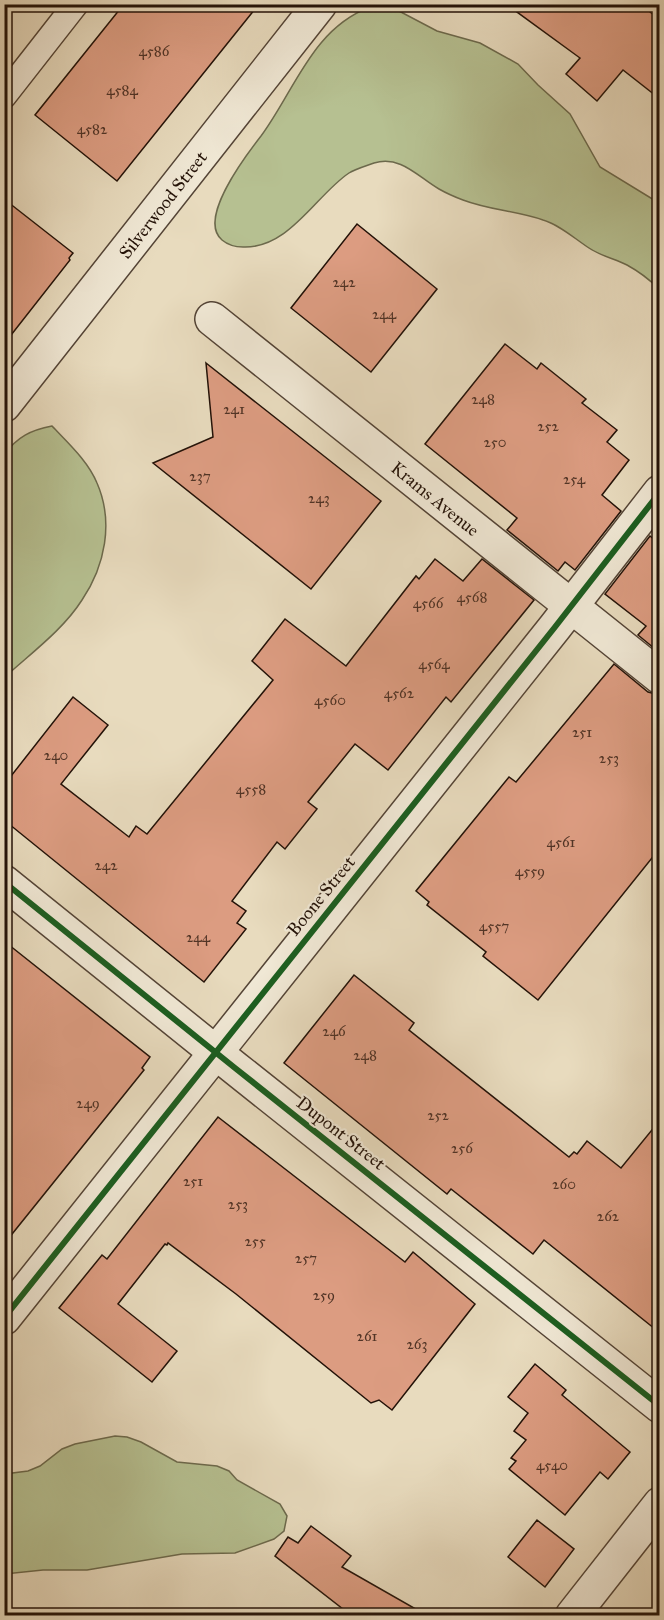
<svg xmlns="http://www.w3.org/2000/svg" width="664" height="1620" viewBox="0 0 664 1620" font-family="'IM FELL Great Primer',serif">
  <rect width="100%" height="100%" fill="#e8dbbe"/>
  <filter id="stains"><feTurbulence type="fractalNoise" baseFrequency=".00333" numOctaves="4"/><feColorMatrix values="0 0 0 0 .2 0 0 0 0 .09 0 0 0 0 .02 0 0 0 .5 -.17"/></filter>
  <radialGradient id="worn" r=".72"><stop offset=".6" stop-color="#630" stop-opacity="0"/><stop offset="1" stop-color="#630" stop-opacity=".3"/></radialGradient>
  <!-- green -->
  <g fill="#b6c091" stroke="#6c694c" stroke-width="1.5">
    <path d="M370,7H385L399,11L437,31L480,43L518,64L538,85L570,114L600,167L659,203V289C650,280 638,271 627,265C615,259 601,256 589,248C575,239 560,225 543,220C517,211 489,210 463,200C455,197 446,193 439,189C418,177 401,155 374,163C366,166 355,169 349,173C316,195 289,249 243,247C236,247 228,245 222,240C197,219 247,154 261,136C295,90 312,29 370,7Z"/>
    <path d="M52,426C68,443 88,461 97,483C114,522 105,566 82,600C63,630 30,654 5,677V454C17,437 31,430 52,426Z"/>
    <path d="M115,1436L127,1437L141,1442L177,1462L217,1466L229,1471L237,1480L280,1504L287,1516L284,1531L274,1539L235,1553L182,1554L87,1570H43L5,1574V1474L28,1471L40,1466L62,1449L75,1444Z"/>
  </g>
  <!-- building -->
  <g fill="#dc9c81" stroke="#231208" stroke-width="1.5">
    <path d="M124,4H259L117,181L35,115Z"/>
    <path d="M506,4H640L660,20V99L623,70L597,101L566,74L580,58Z"/>
    <path d="M4,199L73,253L69,258L70,260L4,344Z"/>
    <path d="M357,224L437,289L371,372L291,308Z"/>
    <path d="M505,344L537,369L541,363L586,399L582,403L617,430L607,442L629,460L602,495L621,511L575,570L565,562L558,571L507,530L517,518L425,444Z"/>
    <path d="M206,363L381,501L311,589L153,463L213,437Z"/>
    <path d="M650,536L660,544V653L638,635L646,626L605,594Z"/>
    <path d="M435,559L463,581L482,559L534,600L451,702L446,697L388,770L355,744L308,802L317,809L285,849L277,842L232,901L246,911L237,923L246,929L204,982L4,820V785L73,697L108,725L61,784L129,837L136,826L147,834L273,680L252,661L285,619L346,666L416,576L419,579Z"/>
    <path d="M614,664L648,692L660,695V848L538,1000L483,956L486,952L427,905L429,902L416,891L509,777L516,782Z"/>
    <path d="M4,941L150,1057L142,1068L144,1070L4,1244Z"/>
    <path d="M354,975L414,1023L409,1030L569,1157L574,1152L577,1154L587,1141L621,1168L660,1120V1333L544,1240L533,1254L451,1189L447,1194L284,1063Z"/>
    <path d="M218,1117L405,1262L413,1252L475,1304L392,1410L379,1400L371,1403L236,1294L168,1243L167,1245L165,1244L118,1304L177,1351L152,1382L59,1308L102,1255L107,1259Z"/>
    <path d="M535,1364L566,1390L562,1395L630,1452L608,1479L600,1472L565,1515L509,1469L516,1461L511,1458L526,1440L514,1431L528,1413L508,1397Z"/>
    <path d="M537,1520L574,1549L545,1587L508,1557Z"/>
    <path d="M311,1526L351,1556L342,1567L428,1616H352L275,1556L288,1537L298,1543Z"/>
  </g>
  <g fill="none" stroke-linecap="round" stroke-linejoin="round">
    <!-- lane casing -->
    <g stroke="#544436" stroke-width="27">
      <path id="lane" d="M4,96L76,4"/>
    </g>
    <!-- street casing -->
    <g stroke="#544436" stroke-width="36">
      <g id="street">
        <path d="M212,319L660,677"/>
        <path d="M4,405L320,4"/>
        <path d="M4,882L235,1068L660,1406"/>
        <path d="M4,1318L555,627L660,492"/>
        <path d="M572,1616L660,1504"/>
      </g>
    </g>
    <!-- lane -->
    <use href="#lane" stroke="#f0e8d5" stroke-width="24"/>
    <!-- street -->
    <use href="#street" stroke="#f0e8d5" stroke-width="33"/>
    <!-- cycleway casing -->
    <g stroke="#f0e8d5" stroke-width="10">
      <g id="cycleway">
        <path d="M4,882L235,1068L660,1406"/>
        <path d="M4,1318L555,627L660,492"/>
      </g>
    </g>
    <!-- cycleway -->
    <use href="#cycleway" stroke="#1b5e20" stroke-width="6"/>
  </g>
  <g text-anchor="middle" stroke-width="4.5" stroke-linejoin="round" paint-order="stroke">
    <!-- number labels -->
    <g font-size="15" fill="#513426">
      <text x="154" y="56">4586</text>
      <text x="122" y="95">4584</text>
      <text x="92" y="134">4582</text>
      <text x="344" y="287">242</text>
      <text x="384" y="319">244</text>
      <text x="483" y="404">248</text>
      <text x="234" y="414">241</text>
      <text x="548" y="431">252</text>
      <text x="495" y="447">250</text>
      <text x="200" y="481">237</text>
      <text x="574" y="484">254</text>
      <text x="319" y="503">243</text>
      <text x="472" y="602">4568</text>
      <text x="428" y="608">4566</text>
      <text x="434" y="669">4564</text>
      <text x="399" y="698">4562</text>
      <text x="330" y="705">4560</text>
      <text x="582" y="737">251</text>
      <text x="56" y="760">240</text>
      <text x="609" y="763">253</text>
      <text x="251" y="794">4558</text>
      <text x="561" y="847">4561</text>
      <text x="106" y="870">242</text>
      <text x="530" y="876">4559</text>
      <text x="494" y="931">4557</text>
      <text x="198" y="942">244</text>
      <text x="334" y="1036">246</text>
      <text x="365" y="1060">248</text>
      <text x="88" y="1108">249</text>
      <text x="438" y="1120">252</text>
      <text x="462" y="1153">256</text>
      <text x="193" y="1186">251</text>
      <text x="564" y="1189">260</text>
      <text x="238" y="1209">253</text>
      <text x="608" y="1221">262</text>
      <text x="255" y="1246">255</text>
      <text x="306" y="1263">257</text>
      <text x="324" y="1300">259</text>
      <text x="367" y="1341">261</text>
      <text x="417" y="1349">263</text>
      <text x="552" y="1470">4540</text>
    </g>
    <!-- street labels -->
    <g font-size="18" fill="#231208" stroke="#f0e8d5">
      <text transform="translate(163 205) rotate(-52)" y="6">Silverwood Street</text>
      <text transform="translate(435 499) rotate(39)" y="6">Krams Avenue</text>
      <text transform="translate(321 896) rotate(-51)" y="6">Boone Street</text>
      <text transform="translate(341 1133) rotate(38)" y="6">Dupont Street</text>
    </g>
  </g>
  <!-- margin -->
  <rect width="664" height="1620" fill="none" stroke="#e8dbbe" stroke-width="24"/>
  <rect x="6" y="6" width="652" height="1608" fill="none" stroke="#231208" stroke-width="3"/>
  <rect x="12" y="12" width="640" height="1596" fill="none" stroke="#231208" stroke-width="1.5"/>
  <rect width="100%" height="100%" filter="url(#stains)"/>
  <rect width="100%" height="100%" fill="url(#worn)"/>
</svg>
